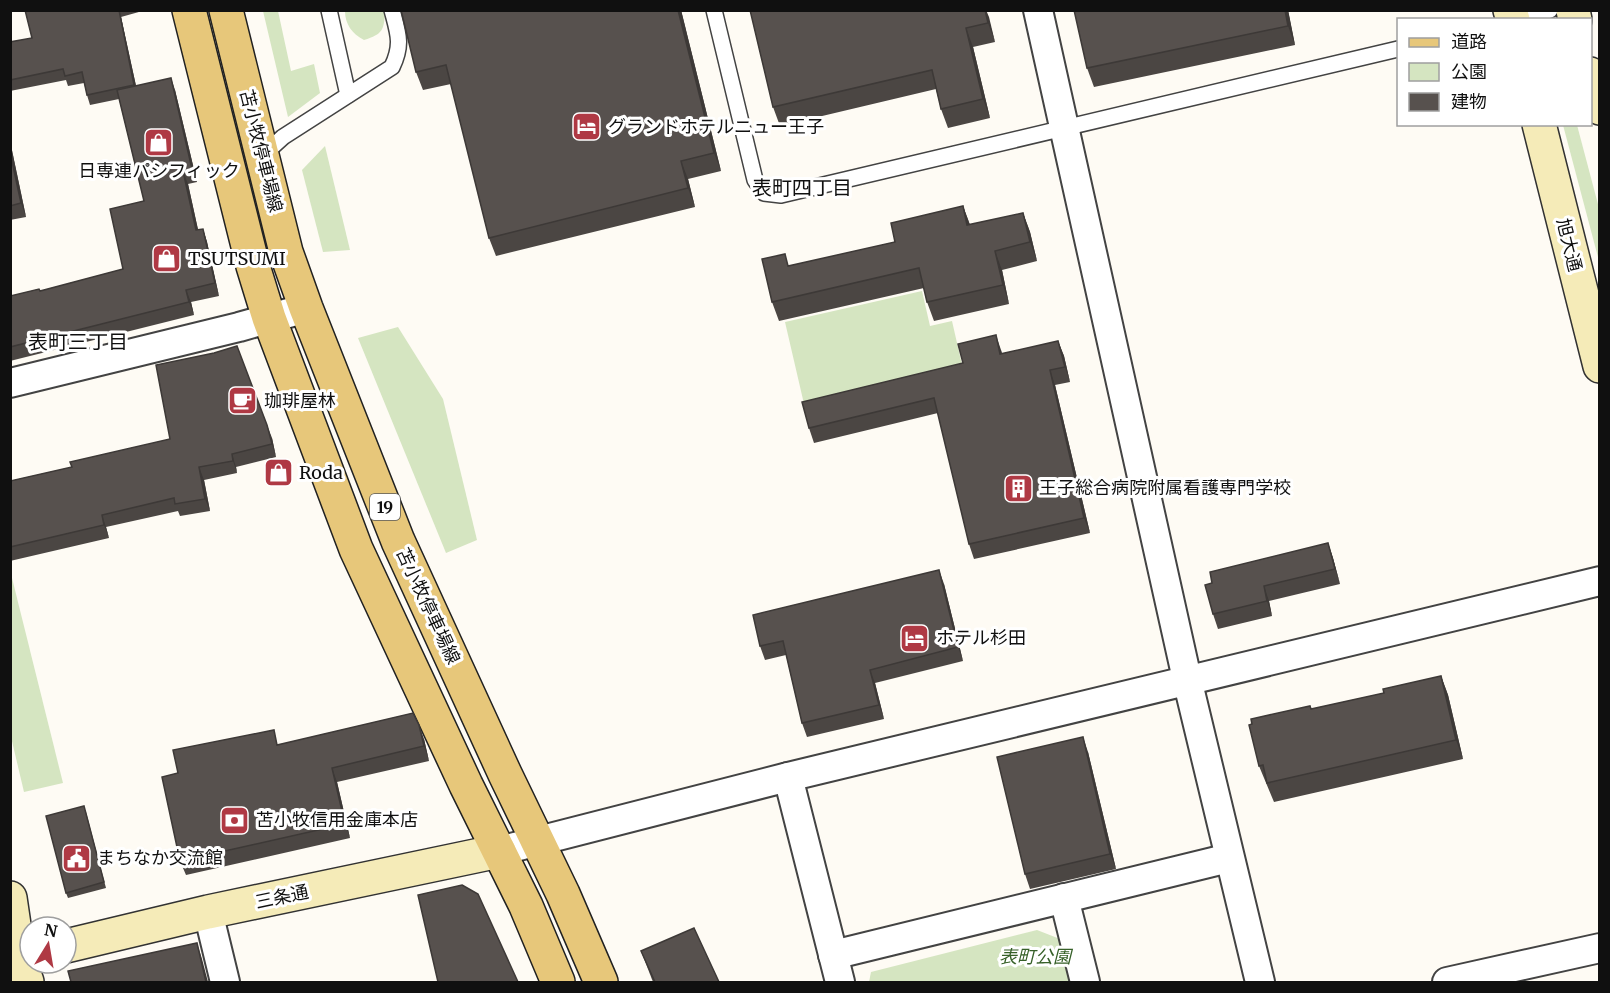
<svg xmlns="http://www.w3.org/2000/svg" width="1610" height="993" font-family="Merriweather,'Noto Sans JP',serif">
<rect width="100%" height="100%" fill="#fefbf4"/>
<g fill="#d5e5c1">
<polygon points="263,11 278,11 291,71 314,64 320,93 288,117"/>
<path d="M 345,11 L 385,11 C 384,30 383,34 364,40 C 352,34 345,24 345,11 Z"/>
<polygon points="1563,125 1577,125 1599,208 1599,261"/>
<polygon points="325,146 350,250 323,252 302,170"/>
<polygon points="922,291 930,326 952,321 965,378 804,404 785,322"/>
<polygon points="398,327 443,399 477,540 446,553 358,338"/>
<polygon points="11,574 63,783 24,792 11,737"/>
<polygon points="1037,930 1060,939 1071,982 869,982 871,972"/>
</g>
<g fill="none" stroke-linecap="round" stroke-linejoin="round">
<defs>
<g id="lane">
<polyline points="329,10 348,95"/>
<polyline points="714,10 755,180 764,193 781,195 1398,49"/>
<polyline points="1517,20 1550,10"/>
<path d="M 262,156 L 283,137 L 392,67 C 403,44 398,33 392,10"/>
</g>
<g id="street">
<polyline points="1038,10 1187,679 1260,982"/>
<polyline points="10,383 239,327 306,308"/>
<polyline points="788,777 840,982"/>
<polyline points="499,851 788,777 1600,581"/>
<polyline points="1064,898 1085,982"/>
<polyline points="208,912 225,982"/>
<polyline points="833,955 1229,858"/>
<polyline points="1447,982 1600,948"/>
</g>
<g id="secondary">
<polyline points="1510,10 1513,20"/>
<polyline points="1573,10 1575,20"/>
<polyline points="1590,74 1600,108"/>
<polyline points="1539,124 1600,366"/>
<polyline points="10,898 19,959 27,982"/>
<polyline points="66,946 208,912 499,851"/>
</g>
<g id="primary">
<polyline points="189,10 253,266 269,318 356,549 466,785 526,906 558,982"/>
<polyline points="226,10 286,252 306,308 398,541 505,774 563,894 601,982"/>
</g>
</defs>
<use href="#lane" stroke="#434343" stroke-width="18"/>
<use href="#street" stroke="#434343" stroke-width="32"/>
<use href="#secondary" stroke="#323232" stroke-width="36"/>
<use href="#primary" stroke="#212121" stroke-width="36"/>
<use href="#lane" stroke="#fff" stroke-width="15"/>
<use href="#street" stroke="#fff" stroke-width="28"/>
<use href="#secondary" stroke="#f5ebb8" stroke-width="33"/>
<use href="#primary" stroke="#e7c77a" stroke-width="33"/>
</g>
<g fill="#4b4643">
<polygon points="25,10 146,10 121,17 136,86 175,90 197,182 188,184 198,230 203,229 207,242 219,296 191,302 194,315 10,361 10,305 40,291 123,269 144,201 119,99 90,105 87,95 84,83 68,86 66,80 10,91 10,42 32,38"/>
<polygon points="681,10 721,171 688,179 695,207 496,256 489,238 451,84 423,90 416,72"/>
<polygon points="750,10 986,10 995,42 973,47 990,118 948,128 941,109 936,89 780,126 773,107"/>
<polygon points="1288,10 1295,45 1094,87 1087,68"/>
<polygon points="10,141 26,217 10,220"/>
<polygon points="963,206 970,225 1023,213 1030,232 1037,261 1002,270 1009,304 934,321 927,302 924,288 779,321 772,302 790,266 895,242"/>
<polygon points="1058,341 1064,356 1070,382 1055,385 1090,533 974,559 969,544 938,413 814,443 809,428 963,363 1001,350 1002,354"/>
<polygon points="272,438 276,457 236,467 237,473 204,480 210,511 180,516 178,511 106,527 109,538 10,561 10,481 72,467 170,439"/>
<polygon points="1328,543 1333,558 1340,584 1269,601 1272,616 1218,629 1213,614"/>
<polygon points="944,584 963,661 875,683 884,719 807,737 802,723 786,655 765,660 760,646"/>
<polygon points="1441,676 1448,695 1463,759 1274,802 1259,766 1311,709 1384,693"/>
<polygon points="424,739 429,761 337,782 350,838 186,875 180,861 178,773 279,744"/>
<polygon points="1088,752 1116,869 1030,889 1025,874"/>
<polygon points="86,812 106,888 68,898 66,893"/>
<polygon points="641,951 719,982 653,982"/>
</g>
<g fill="#3d3937">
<polygon points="119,10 121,17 138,95 134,85"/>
<polygon points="678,10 681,10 721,171 714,153"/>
<polygon points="985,10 986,10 989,17 995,42 988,23"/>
<polygon points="1285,10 1288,10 1295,45 1288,26"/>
<polygon points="966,28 973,47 990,118 983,99"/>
<polygon points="171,78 175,90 197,182 192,169"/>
<polygon points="10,141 26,217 21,203 10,152"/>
<polygon points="681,161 688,179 695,207 688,188"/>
<polygon points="183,171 188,184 201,243 196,230"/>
<polygon points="963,206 970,225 967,225"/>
<polygon points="1023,213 1030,232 1037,261 1030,242"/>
<polygon points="203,229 207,242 219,296 215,283"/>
<polygon points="995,251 1002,270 1009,304 1003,285"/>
<polygon points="186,290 191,302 194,315 189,302"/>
<polygon points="996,335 1001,350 1006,369 1000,354"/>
<polygon points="1058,341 1064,356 1070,382 1065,367"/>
<polygon points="1050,370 1055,385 1090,533 1084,518"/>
<polygon points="267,425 272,438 276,457 272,444"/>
<polygon points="232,454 236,467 237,473 233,461"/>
<polygon points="199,467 204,480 210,511 205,499"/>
<polygon points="102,515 106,527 109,538 104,525"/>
<polygon points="1328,543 1333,558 1340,584 1335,569"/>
<polygon points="939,570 944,584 963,661 958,647"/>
<polygon points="1264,586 1269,601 1272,616 1267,601"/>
<polygon points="870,670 875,683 884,719 879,705"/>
<polygon points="1441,676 1448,695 1463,759 1456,740"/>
<polygon points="419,725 424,739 429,761 424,746"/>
<polygon points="1083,737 1088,752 1116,869 1110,854"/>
<polygon points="332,768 337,782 350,838 345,824"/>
<polygon points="197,943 202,959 208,982 206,982"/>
</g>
<g fill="#57514e" stroke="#3d3937" stroke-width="1.5">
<polygon points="25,10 119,10 134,85 87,95 82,72 65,76 63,69 10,80 10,42 32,38"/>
<polygon points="401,10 678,10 714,153 681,161 688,188 489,238 446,65 416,72"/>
<polygon points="750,10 985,10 988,23 966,28 983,99 941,109 932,70 773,107"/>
<polygon points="1074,10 1285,10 1288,26 1087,68"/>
<polygon points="171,78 192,169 183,171 196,230 203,229 215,283 186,290 189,302 10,347 10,296 39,289 40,291 123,269 110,209 144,201 117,90"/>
<polygon points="10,152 21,203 10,206"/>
<polygon points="963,206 967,225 1023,213 1030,242 995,251 1003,285 927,302 919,268 772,302 762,259 785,254 788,266 895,242 891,223"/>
<polygon points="996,335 1000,354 1058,341 1065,367 1050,370 1084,518 969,544 934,398 809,428 802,402 963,363 958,344"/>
<polygon points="237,346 267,425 272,444 232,454 233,461 199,467 205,499 175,504 174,498 102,515 104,525 10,547 10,481 72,467 70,462 170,439 156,365 214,353"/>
<polygon points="1328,543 1335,569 1264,586 1267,601 1213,614 1205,585 1212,583 1210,572"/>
<polygon points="939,570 958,647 870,670 879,705 802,723 783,641 760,646 753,615"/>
<polygon points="1441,676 1456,740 1267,783 1263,765 1259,766 1249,725 1252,724 1251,719 1310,706 1311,709 1384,693 1383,689"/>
<polygon points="413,713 419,725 424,746 332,768 345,824 180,861 162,777 178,773 173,750 274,730 277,745"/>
<polygon points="1083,737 1110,854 1025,874 997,757"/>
<polygon points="84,806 104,882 66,893 46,816"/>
<polygon points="462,885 478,894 518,982 438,982 418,895"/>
<polygon points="694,928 719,982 655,982 641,951"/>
<polygon points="197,943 206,982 71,982 68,971"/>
</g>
<defs>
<symbol id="hotel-square" viewBox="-11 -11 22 22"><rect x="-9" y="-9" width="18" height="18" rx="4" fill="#af3944" stroke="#fff"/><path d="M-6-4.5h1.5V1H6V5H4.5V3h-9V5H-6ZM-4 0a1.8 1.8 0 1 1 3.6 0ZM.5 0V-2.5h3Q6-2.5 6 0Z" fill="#fff"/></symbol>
<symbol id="shop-square" viewBox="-11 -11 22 22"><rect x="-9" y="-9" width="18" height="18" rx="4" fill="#af3944" stroke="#fff"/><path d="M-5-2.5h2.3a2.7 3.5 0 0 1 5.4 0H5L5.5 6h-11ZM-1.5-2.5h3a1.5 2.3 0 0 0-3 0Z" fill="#fff"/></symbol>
<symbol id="cafe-square" viewBox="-11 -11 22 22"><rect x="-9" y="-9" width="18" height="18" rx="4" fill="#af3944" stroke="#fff"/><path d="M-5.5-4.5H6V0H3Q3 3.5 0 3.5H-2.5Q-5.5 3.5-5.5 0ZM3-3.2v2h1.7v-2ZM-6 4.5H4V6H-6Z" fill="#fff"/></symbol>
<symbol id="building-square" viewBox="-11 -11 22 22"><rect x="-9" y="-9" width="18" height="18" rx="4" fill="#af3944" stroke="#fff"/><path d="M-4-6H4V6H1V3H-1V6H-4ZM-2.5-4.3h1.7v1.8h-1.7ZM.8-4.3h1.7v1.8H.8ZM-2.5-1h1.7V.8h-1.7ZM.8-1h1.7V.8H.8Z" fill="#fff"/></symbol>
<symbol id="bank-square" viewBox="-11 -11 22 22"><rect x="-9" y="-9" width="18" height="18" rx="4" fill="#af3944" stroke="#fff"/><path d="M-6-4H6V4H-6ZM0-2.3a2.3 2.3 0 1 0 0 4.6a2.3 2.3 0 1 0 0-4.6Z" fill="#fff"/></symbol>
<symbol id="civic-square" viewBox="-11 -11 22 22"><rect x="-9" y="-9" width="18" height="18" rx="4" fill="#af3944" stroke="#fff"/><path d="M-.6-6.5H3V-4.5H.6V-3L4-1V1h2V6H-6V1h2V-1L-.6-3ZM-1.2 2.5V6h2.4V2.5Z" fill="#fff"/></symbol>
</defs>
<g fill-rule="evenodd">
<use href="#hotel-square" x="570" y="110" width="33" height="33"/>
<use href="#shop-square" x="142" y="126" width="33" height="33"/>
<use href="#shop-square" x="150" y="242" width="33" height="33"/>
<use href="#cafe-square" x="226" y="384" width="33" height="33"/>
<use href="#shop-square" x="262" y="456" width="33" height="33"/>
<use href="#building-square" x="1002" y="472" width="33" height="33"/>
<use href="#hotel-square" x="898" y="622" width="33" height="33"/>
<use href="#bank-square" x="218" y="804" width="33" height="33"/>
<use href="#civic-square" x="60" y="842" width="33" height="33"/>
</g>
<g text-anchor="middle" stroke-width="6" stroke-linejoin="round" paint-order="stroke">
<rect fill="#fff" stroke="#585858" stroke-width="1.5" x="370" y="494" width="30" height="26" rx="4.5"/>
<g font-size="16" font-weight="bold" fill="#101010">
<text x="385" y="513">19</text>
</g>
<g font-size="18" fill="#101010" stroke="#fff" text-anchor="start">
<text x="608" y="133">グランドホテルニュー王子</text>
<text x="159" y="177" text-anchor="middle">日専連パシフィック</text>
<text x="188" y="265">TSUTSUMI</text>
<text x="264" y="407">珈琲屋林</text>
<text x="299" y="479">Roda</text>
<text x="1039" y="494">王子総合病院附属看護専門学校</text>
<text x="936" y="644">ホテル杉田</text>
<text x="256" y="826">苫小牧信用金庫本店</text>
<text x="97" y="864">まちなか交流館</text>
</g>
<g font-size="18" fill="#101010" stroke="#fff">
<text transform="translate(261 151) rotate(76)" y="6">苫小牧停車場線</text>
<text transform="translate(1569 245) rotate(76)" y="6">旭大通</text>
<text transform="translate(428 606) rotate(65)" y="6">苫小牧停車場線</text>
<text transform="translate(282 897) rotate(-12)" y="6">三条通</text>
</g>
<g font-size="18" font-style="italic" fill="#366028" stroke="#fff">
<text x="1035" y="963">表町公園</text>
</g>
<g font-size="20" fill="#101010" stroke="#fff">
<text x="802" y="195">表町四丁目</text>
<text x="78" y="349">表町三丁目</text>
</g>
</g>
<rect width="1610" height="993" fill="none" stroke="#101010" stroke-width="24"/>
<rect x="1397" y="18" width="195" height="108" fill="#ffffff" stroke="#9f9f9f" stroke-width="1.5"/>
<rect x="1409" y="38" width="30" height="9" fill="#e7c77a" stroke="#9f9f9f" stroke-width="1.5"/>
<text x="1451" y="48" font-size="18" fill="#101010">道路</text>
<rect x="1409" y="63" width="30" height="18" fill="#d5e5c1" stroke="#9f9f9f" stroke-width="1.5"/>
<text x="1451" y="78" font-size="18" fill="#101010">公園</text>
<rect x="1409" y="93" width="30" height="18" fill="#57514e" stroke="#9f9f9f" stroke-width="1.5"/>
<text x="1451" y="108" font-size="18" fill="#101010">建物</text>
<g transform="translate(48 945) rotate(11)"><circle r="28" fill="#ffffff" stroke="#9f9f9f" stroke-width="1.5"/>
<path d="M0-4.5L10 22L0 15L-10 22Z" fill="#af3944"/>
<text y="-9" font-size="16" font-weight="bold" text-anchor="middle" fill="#101010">N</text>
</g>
</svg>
